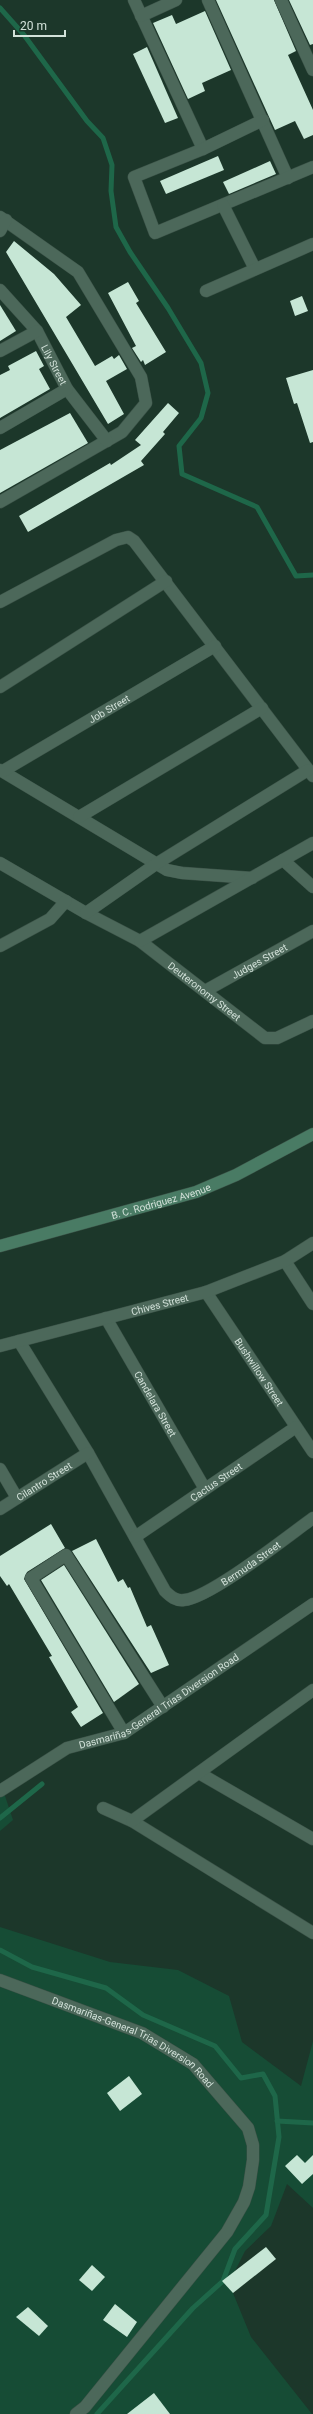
<svg xmlns="http://www.w3.org/2000/svg" width="313" height="2414" font-family="Roboto,sans-serif">
<rect width="100%" height="100%" fill="#1c372a"/>
<g fill="#164c35">
<polygon points="3,1790 13,1820 0,1831 0,1792"/>
<polygon points="0,1927 110,1962 178,1970 229,1996 242,2042 301,2086 313,2041 313,2208 287,2184 271,2226 245,2251 235,2271 233,2293 251,2337 312,2414 0,2414"/>
</g>
<g fill="none" stroke-linecap="round" stroke-linejoin="round">
<g stroke="#1e6749" stroke-width="5">
<polyline points="0,8 24,35 87,121 103,138 112,165 111,191 116,227 130,252 168,308 201,363 208,393 201,418 179,446 182,474 257,507 296,576 313,575"/>
<polyline points="0,1818 42,1784"/>
<polyline points="0,1950 32,1967 106,1988 143,2015 215,2046 241,2078 263,2074 275,2096 279,2137 266,2215 235,2249 223,2281 193,2308 97,2414"/>
<polyline points="277,2121 313,2123"/>
</g>
</g>
<g fill="#c6e6d5">
<polygon points="216,0 274,0 296,51 288,55 313,110 313,135 304,139 295,121 275,130"/>
<polygon points="289,0 313,0 313,44 310,45"/>
<polygon points="205,11 231,70 202,83 205,91 188,99 153,23 172,15 176,24"/>
<polygon points="147,47 178,118 165,123 133,54"/>
<polygon points="218,156 224,170 166,194 160,181"/>
<polygon points="270,161 276,174 229,194 223,182"/>
<polygon points="14,241 54,274 81,305 66,317 95,366 112,356 114,359 119,355 127,369 106,381 124,414 108,424 6,252"/>
<polygon points="128,282 139,301 136,303 166,352 145,365 143,360 141,362 132,348 136,346 108,293"/>
<polygon points="302,296 308,311 295,316 290,301"/>
<polygon points="0,305 16,331 0,341"/>
<polygon points="36,351 44,366 39,369 50,389 0,418 0,375 10,370 8,366"/>
<polygon points="313,370 313,442 310,443 297,403 294,404 286,378"/>
<polygon points="168,403 179,413 163,432 165,434 141,461 144,465 28,532 19,516 110,463 111,465 141,445 135,440"/>
<polygon points="70,413 88,443 0,493 0,450"/>
<polygon points="51,1524 65,1548 27,1572 24,1579 103,1713 81,1727 71,1712 78,1707 49,1657 52,1656 9,1584 7,1586 0,1576 0,1556"/>
<polygon points="96,1539 118,1582 123,1579 128,1588 130,1587 147,1627 151,1625 169,1665 151,1673 72,1551"/>
<polygon points="64,1565 139,1684 114,1702 41,1580"/>
<polygon points="129,2076 142,2094 120,2111 107,2093"/>
<polygon points="297,2155 305,2163 313,2155 313,2174 302,2184 285,2166"/>
<polygon points="266,2247 276,2259 233,2293 222,2281"/>
<polygon points="92,2265 105,2277 92,2291 79,2280"/>
<polygon points="115,2304 137,2322 127,2337 103,2320"/>
<polygon points="28,2307 48,2326 39,2336 16,2317"/>
<polygon points="154,2393 170,2414 127,2414"/>
</g>
<g fill="none" stroke-linecap="round" stroke-linejoin="round">
<defs>
<g id="street">
<polyline points="134,0 203,149"/>
<polyline points="208,0 288,178"/>
<polyline points="281,0 313,70"/>
<polyline points="141,16 176,0"/>
<polyline points="263,120 203,149 134,177 155,233 313,167"/>
<polyline points="223,205 255,269"/>
<polyline points="0,217 78,272 141,377 146,403 122,432 0,502"/>
<polyline points="0,231 6,220"/>
<path id="s1" d="M 0,290 L 37,331 L 67,389 L 107,441"/>
<polyline points="206,291 313,244"/>
<polyline points="0,351 37,331"/>
<polyline points="0,428 67,389"/>
<polyline points="0,602 116,540 128,537 134,541 313,776"/>
<polyline points="0,687 166,581"/>
<polyline points="0,770 167,870 182,873 252,878"/>
<path id="s2" d="M 3,771 L 215,646"/>
<polyline points="79,817 262,708"/>
<polyline points="283,860 313,887"/>
<path id="s3" d="M 0,863 L 86,913 L 140,941 L 265,1038 L 277,1038 L 313,1021"/>
<polyline points="86,913 156,864 308,770"/>
<polyline points="140,941 313,843"/>
<polyline points="0,946 50,919 66,901"/>
<path id="s4" d="M 205,991 L 313,931"/>
<polyline points="285,1261 313,1304"/>
<path id="s5" d="M 206,1292 L 313,1452"/>
<path id="s6" d="M 106,1318 L 205,1489"/>
<path id="s7" d="M 19,1341 L 88,1453 L 165,1591 C 171,1597 176,1601 184,1600 C 210,1598 288,1536 313,1518"/>
<path id="s8" d="M 0,1346 L 206,1292 L 285,1261 L 313,1243"/>
<polyline points="0,1469 17,1498"/>
<path id="s9" d="M 0,1509 L 88,1453"/>
<path id="s10" d="M 135,1537 L 296,1427"/>
<polyline points="124,1733 31,1578 66,1555 163,1707"/>
<polyline points="199,1773 313,1839"/>
<path id="s11" d="M 0,1791 L 67,1748 L 124,1733 L 313,1604"/>
<polyline points="103,1808 132,1821 313,1933"/>
<polyline points="132,1821 313,1690"/>
<path id="s12" d="M 0,1980 L 142,2033 L 193,2064 L 248,2128 L 253,2145 L 253,2160 L 249,2187 L 244,2202 L 227,2232 L 85,2407 L 76,2414"/>
</g>
<g id="secondary">
<path id="s13" d="M 0,1246 L 196,1192 L 236,1175 L 313,1134"/>
</g>
</defs>
<use href="#street" stroke="#3a5146" stroke-width="13"/>
<use href="#secondary" stroke="#3a5146" stroke-width="13"/>
<use href="#street" stroke="#4c685a" stroke-width="12"/>
<use href="#secondary" stroke="#497b64" stroke-width="12"/>
</g>
<g text-anchor="middle" stroke-width="4" stroke-linejoin="round" paint-order="stroke">
<g font-size="10" fill="#d2e1d9" stroke="#1c372a">
<text dy="4" stroke="none"><textPath href="#s1" startOffset="93">Lily Street</textPath></text>
<text dy="4" stroke="none"><textPath href="#s2" startOffset="123">Job Street</textPath></text>
<text dy="4" stroke="none"><textPath href="#s4" startOffset="62">Judges Street</textPath></text>
<text dy="4" stroke="none"><textPath href="#s3" startOffset="242">Deuteronomy Street</textPath></text>
<text dy="4" stroke="none"><textPath href="#s13" startOffset="167">B. C. Rodriguez Avenue</textPath></text>
<text dy="4" stroke="none"><textPath href="#s8" startOffset="165">Chives Street</textPath></text>
<text dy="4" stroke="none"><textPath href="#s5" startOffset="96">Bushwillow Street</textPath></text>
<text dy="4" stroke="none"><textPath href="#s6" startOffset="99">Candelara Street</textPath></text>
<text dy="4" stroke="none"><textPath href="#s9" startOffset="52">Cilantro Street</textPath></text>
<text dy="4" stroke="none"><textPath href="#s10" startOffset="98">Cactus Street</textPath></text>
<text dy="4" stroke="none"><textPath href="#s7" startOffset="388">Bermuda Street</textPath></text>
<text dy="4" stroke="none"><textPath href="#s11" startOffset="184">Dasmariñas-General Trias Diversion Road</textPath></text>
<text dy="4" stroke="none"><textPath href="#s12" startOffset="148">Dasmariñas-General Trias Diversion Road</textPath></text>
</g>
</g>
<path d="M14 30v6h51v-6" fill="none" stroke="#d2e1d9" stroke-width="2"/>
<text x="20" y="30" font-size="12" fill="#d2e1d9" stroke="#1c372a" stroke-width="3" paint-order="stroke">20 m</text>
</svg>
